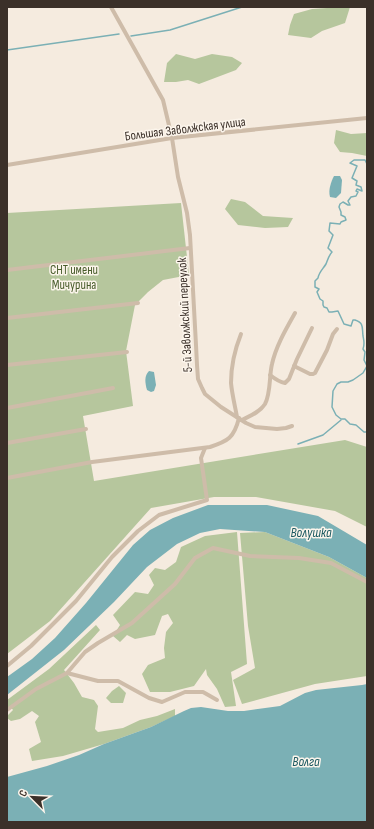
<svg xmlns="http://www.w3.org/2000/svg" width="374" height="829" font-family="'Sofia Sans Condensed',sans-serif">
<rect width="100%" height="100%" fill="#f5ebdf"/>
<g fill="#b6c69d">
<polygon points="330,7 350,7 345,23 322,31 311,38 288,35 290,25 294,14 312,9 327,8"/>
<polygon points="176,54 195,59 212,54 232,57 242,63 236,70 199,84 188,80 176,82 164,82 167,63"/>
<polygon points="336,130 351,134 367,133 367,156 352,153 340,152 334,143"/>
<polygon points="231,199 245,202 263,216 293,218 288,227 265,228 238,225 225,209"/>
<polygon points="181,203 189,275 163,280 148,292 135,305 126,351 133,406 83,416 94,481 345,440 367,447 367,527 335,511 256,497 214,497 151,508 50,621 7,654 7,213"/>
<polygon points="237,532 247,664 231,672 236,706 225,707 217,689 207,675 206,669 194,686 170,692 150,692 142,674 148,665 165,658 164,648 166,632 173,623 168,614 162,616 155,635 135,639 127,635 120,642 113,636 120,625 113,615 135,592 148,594 154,585 149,575 155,568 165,570 176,562 181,547 205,536"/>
<polygon points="265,532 329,557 367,578 367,676 315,684 242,704 233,680 255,668 248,626 240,533"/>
<polygon points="96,625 100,630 64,670 74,683 82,697 94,700 98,706 95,729 98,732 123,728 140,720 157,716 175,709 175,716 151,727 104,744 63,756 32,761 29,749 41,742 35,722 39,716 32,711 20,719 11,721 7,718 7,716 13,710 10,706 7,709 7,700 49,669"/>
<polygon points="119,686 126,693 123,703 111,703 106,698 112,691"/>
</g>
<g fill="#7bb0b5">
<path d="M 334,176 L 340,176 L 342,180 L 341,193 L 336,198 L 330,197 C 328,190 331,182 334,176 Z"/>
<path d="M 149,371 L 154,372 L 156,385 L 154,391 L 151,392 L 147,390 C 145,383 144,376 149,371 Z"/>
<polygon points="208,505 267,505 318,516 367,545 367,578 329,557 265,532 220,529 200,533 177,544 147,567 114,602 64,650 7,695 7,677 32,659 55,638 86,603 133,545 150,530 173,518"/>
<polygon points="367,684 367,822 7,822 7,777 47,766 79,755 104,744 151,727 184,711 191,708 201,707 228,711 244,711 280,706 305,693 316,690 362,685"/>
</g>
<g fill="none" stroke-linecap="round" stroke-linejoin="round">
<g stroke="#7bb0b5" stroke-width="1.5">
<polyline points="131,36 170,30 242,7"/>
<polyline points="7,50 119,34"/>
<path d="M 367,164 L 365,160 L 354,160 L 350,163 L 357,166 L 352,178 L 357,181 L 356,185 L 361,187 L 362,191 L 357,189 L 356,191 L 358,192 L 356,196 L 351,197 L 348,201 L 350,205 L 348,205 L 343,202 L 340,204 L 339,207 L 341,212 L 341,215 L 345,217 L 346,220 L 341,222 L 340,224 L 330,223 L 329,231 L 333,235 L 328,248 L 332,252 C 329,255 328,259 326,264 C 323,269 319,272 318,278 L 315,281 L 315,287 L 319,289 L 317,292 L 320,299 L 323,301 L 323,305 L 324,307 L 327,308 L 329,312 L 332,312 L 338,311 L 344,324 L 351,326 L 353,320 L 355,320 C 364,323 362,327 363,336 C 364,341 365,344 363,349 L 365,352 L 364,360 L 367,366 L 363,373 L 353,380 L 348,382 L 341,382 L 337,384 L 333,391 L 332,407 L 336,415 L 341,419 L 345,419 L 350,424 L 356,425 L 364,432 L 367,432"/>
<polyline points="298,444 323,435 341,420"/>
</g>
<polyline stroke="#1b5961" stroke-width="1" stroke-dasharray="5 4" stroke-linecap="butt" points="7,822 13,822"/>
<g stroke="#cebca9" stroke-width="4">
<polyline points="111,7 163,100 172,138 178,177 187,213 190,235 196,345 197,365 198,379 202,388 205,394 221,407 246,423 255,427 277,429 286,428 292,426"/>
<polyline points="7,165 172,138 367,118"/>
<polyline points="7,270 190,248"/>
<polyline points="7,318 138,303"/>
<polyline points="7,365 127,352"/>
<polyline points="294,366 310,374 313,374 315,373 327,350 333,334 337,329"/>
<path d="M 270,375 C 275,379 279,382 285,383 L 289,379 L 297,359 L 312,328"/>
<polyline points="7,408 113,388"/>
<path d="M 237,417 C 235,406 232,394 231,383 C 231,366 235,349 241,334"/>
<path d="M 242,420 C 250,416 260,412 265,404 C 271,393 269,376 272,364 C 276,346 286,329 295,313"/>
<polyline points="7,443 86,429"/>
<path d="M 7,478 L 92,462 L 210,447 C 228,441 234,438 239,418"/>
<polyline points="7,666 31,646 76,601 112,557 138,531 159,515 207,500 201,458 205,448"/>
<polyline points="67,673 85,652 98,643 132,623 175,584 195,558 213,548 250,556 299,558 331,563 367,582"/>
<polyline points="7,710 36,689 67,673 98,681 118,681 149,698 162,702 185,692 203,692 217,700"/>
</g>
</g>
<g text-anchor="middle" stroke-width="3" stroke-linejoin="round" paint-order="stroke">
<g font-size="13" fill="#3b3029" stroke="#fcf5ec">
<text transform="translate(185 128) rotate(-7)" y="5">Большая Заволжская улица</text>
<text transform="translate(184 315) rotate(-93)" y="5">5-й Заволжский переулок</text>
</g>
<g font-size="13" fill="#485c2b" stroke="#fcf5ec">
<text x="74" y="274">СНТ имени<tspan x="74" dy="15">Мичурина</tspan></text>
</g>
<g font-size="14" font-style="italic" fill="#1b5961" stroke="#fcf5ec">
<text x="311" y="537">Волушка</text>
<text x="306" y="766">Волга</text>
</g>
</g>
<rect width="374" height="829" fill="none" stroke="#3b3029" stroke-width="16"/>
<g transform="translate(32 797) rotate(294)" stroke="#fcf5ec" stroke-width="3" paint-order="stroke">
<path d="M0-3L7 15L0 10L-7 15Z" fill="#3b3029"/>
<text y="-6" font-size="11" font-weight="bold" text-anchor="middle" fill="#3b3029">С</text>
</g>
</svg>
